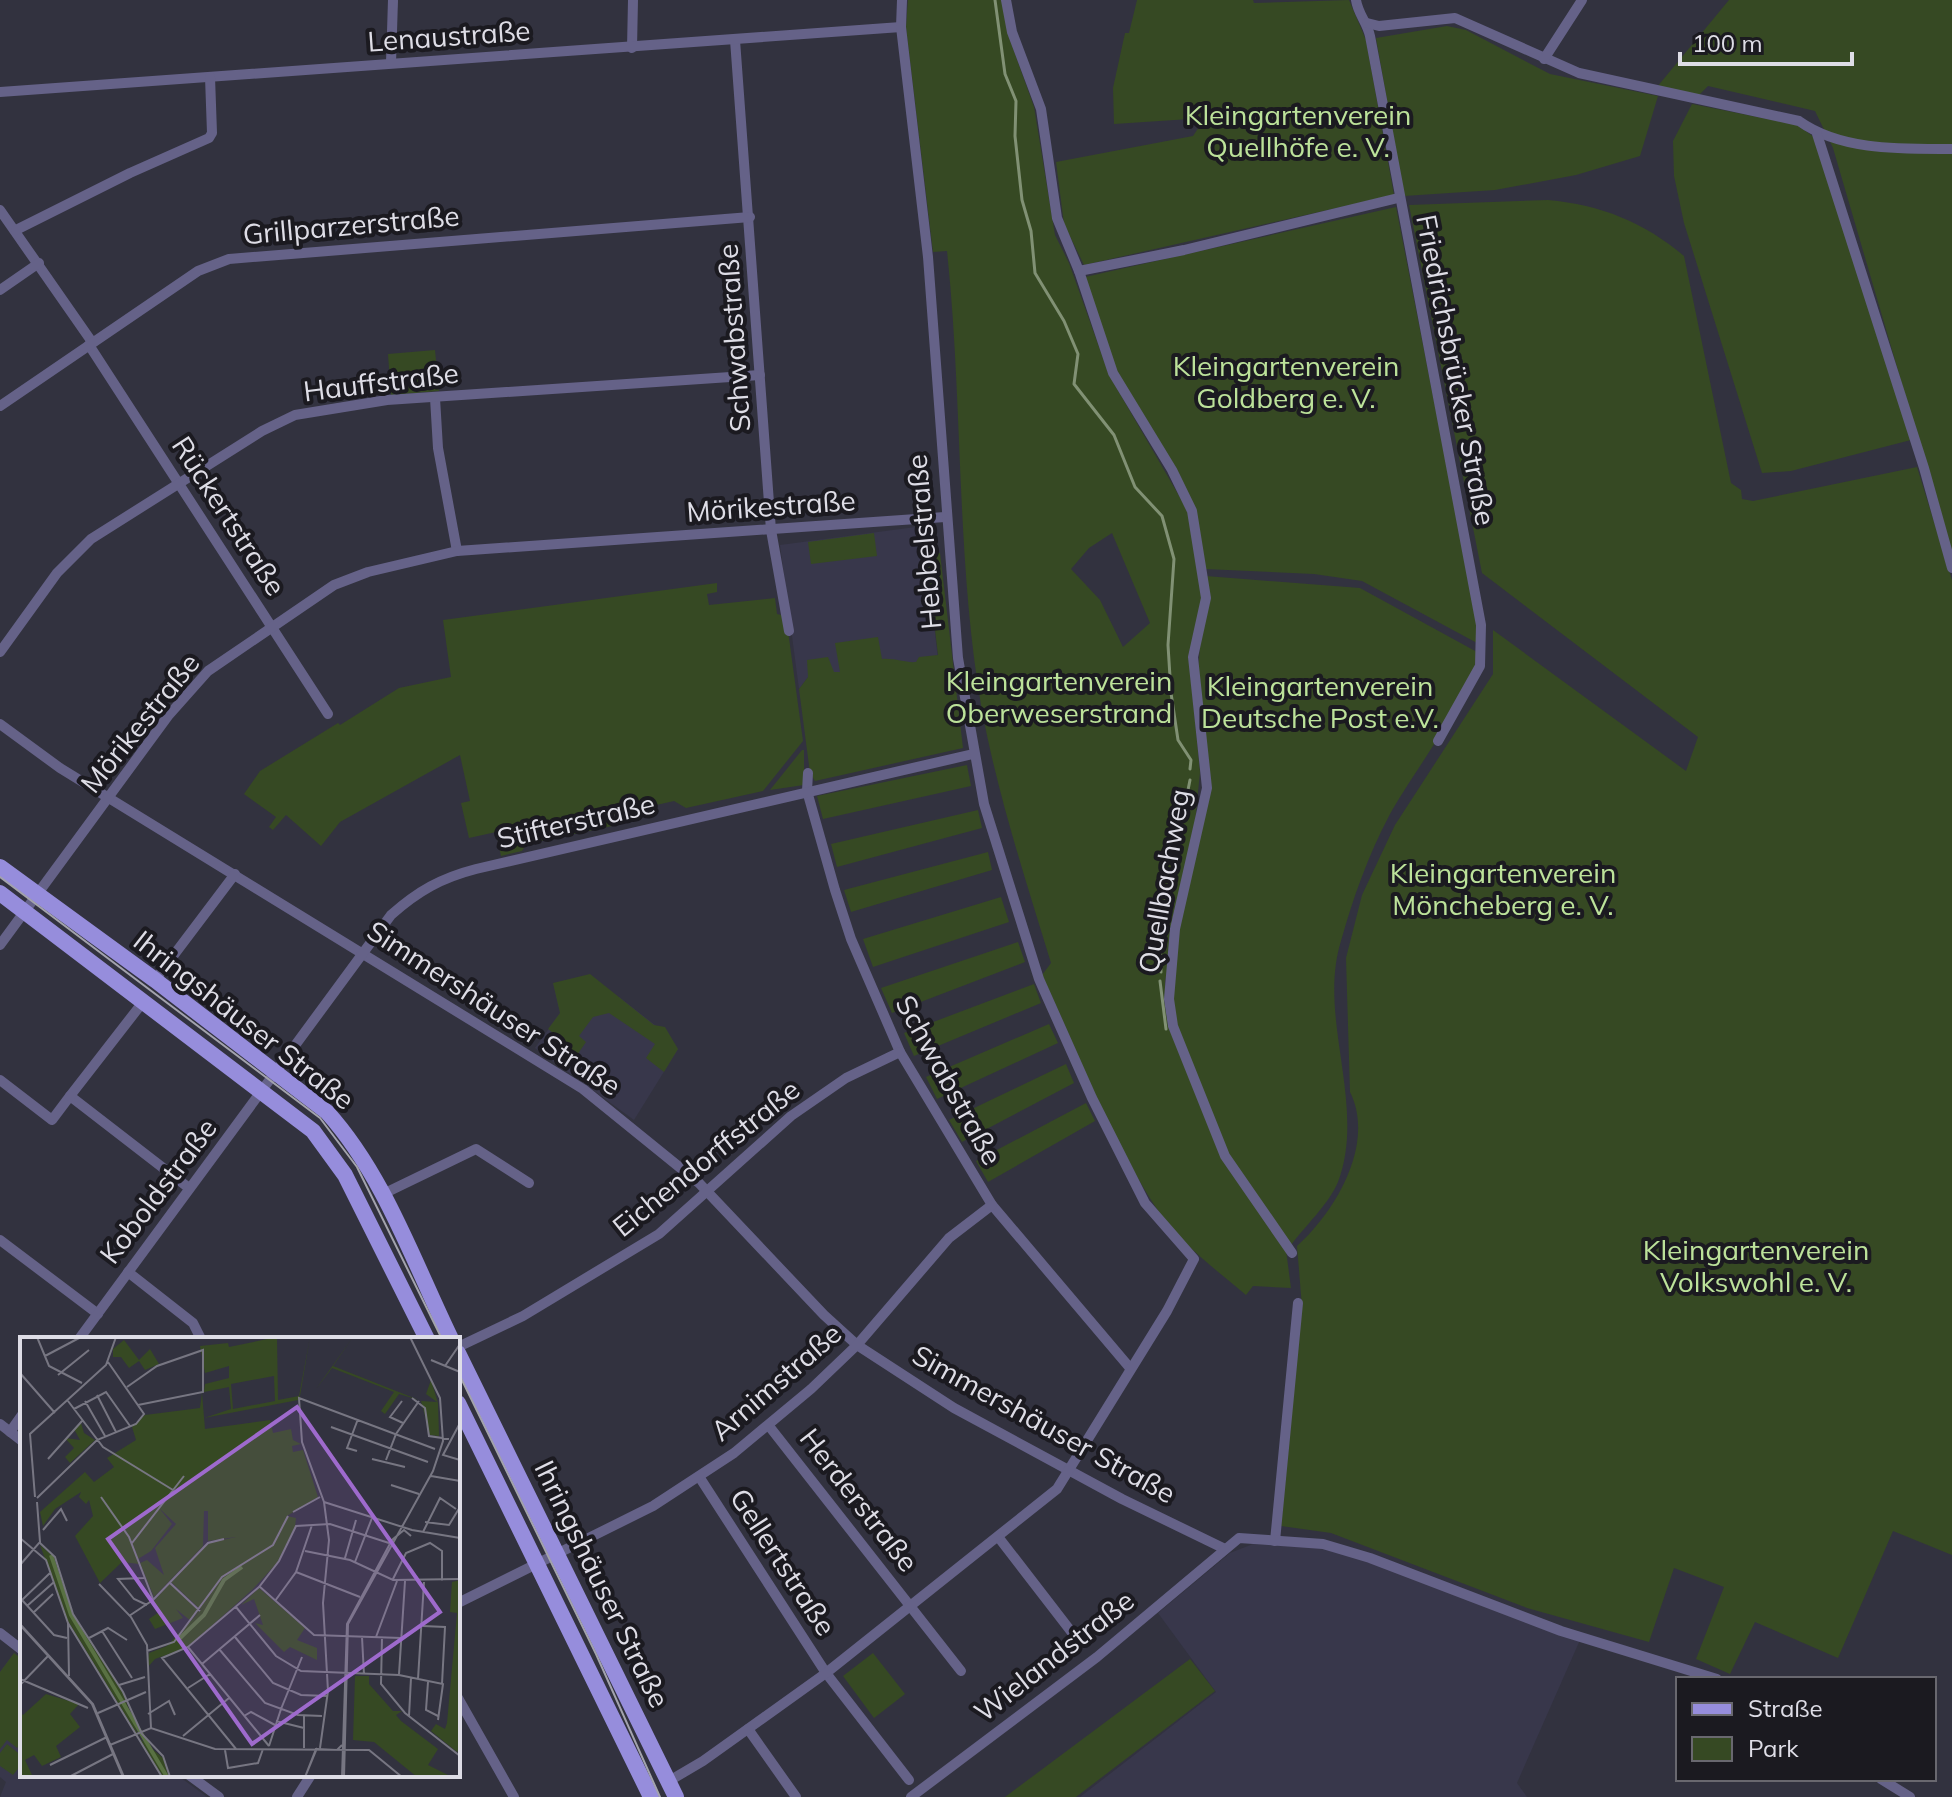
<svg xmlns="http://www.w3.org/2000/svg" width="1952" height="1797" font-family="Mulish,sans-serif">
<rect width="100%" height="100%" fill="#32323f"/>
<g fill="#38374b">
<polygon points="923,526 938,660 808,677 799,689 780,545"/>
<polygon points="553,983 619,997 665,1033 678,1049 634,1120 535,1048 560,1013"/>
<polygon points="1253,1544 1325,1548 1371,1561 1580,1640 1517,1783 1527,1797 1080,1797 1216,1692 1158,1613 1230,1553"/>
<polygon points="14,1653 22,1659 22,1775 177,1775 207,1797 0,1797 6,1782 0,1777 0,1672"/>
</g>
<g fill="#364923" fill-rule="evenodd">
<path d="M 908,0 L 1002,0 L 1010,40 L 1034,107 L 1055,235 L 1069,263 L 1109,375 L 1189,513 L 1202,600 L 1189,660 L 1200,772 L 1195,823 L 1165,982 L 1165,1003 L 1221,1157 L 1286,1250 L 1291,1288 L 1253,1286 L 1246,1295 C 1214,1268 1178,1242 1155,1206 C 1109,1135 1078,1052 1042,975 L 1051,963 C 1025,878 997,793 981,705 C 956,558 963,401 947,251 L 933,252 L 906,27 ZM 1112,533 L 1150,623 L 1123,647 L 1100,600 L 1071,569 L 1089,548 Z"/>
<polygon points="1137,0 1253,0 1254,3 1349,0 1366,40 1394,195 1084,265 1064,224 1056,162 1193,136 1205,118 1114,124 1113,88 1125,33 1129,33"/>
<polygon points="1729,0 1952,0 1952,555 1833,148 1815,111 1708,86 1698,96 1657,87"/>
<polygon points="1447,26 1466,30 1550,74 1658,96 1640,156 1576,175 1495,190 1404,196 1376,38"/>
<polygon points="1692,104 1797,125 1814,137 1911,440 1791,471 1762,473 1684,223 1674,176 1673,141"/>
<path d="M 1548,200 C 1601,205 1644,222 1684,256 L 1731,483 L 1741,490 L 1742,499 L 1753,501 L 1917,467 L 1952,580 L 1952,1555 L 1893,1531 L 1838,1658 L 1755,1622 L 1730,1674 L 1696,1659 L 1724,1587 L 1674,1568 L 1649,1642 L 1527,1608 L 1331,1533 L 1281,1526 L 1302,1307 L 1297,1246 C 1335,1212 1376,1144 1350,1092 L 1346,958 L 1362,895 L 1395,825 L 1493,674 L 1493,630 L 1686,771 L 1698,737 L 1482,573 L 1409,205 Z"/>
<polygon points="1396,207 1478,626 1477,643 1362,581 1314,574 1205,569 1194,510 1117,372 1085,277"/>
<polygon points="435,350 439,391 391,395 388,354"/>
<polygon points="874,533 877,556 811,564 808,542"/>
<path d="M 940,553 L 963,748 L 815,781 L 810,773 L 799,689 L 808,677 L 807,660 L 828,657 L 834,672 L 840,672 L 835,643 L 878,637 L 882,659 C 895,658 906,663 916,662 L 919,657 L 938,655 L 926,554 Z"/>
<path d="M 1206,576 L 1360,588 L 1477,652 C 1477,691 1410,776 1389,816 C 1368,856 1353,898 1341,941 C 1317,1018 1367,1105 1338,1182 C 1329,1204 1305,1226 1291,1245 L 1226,1151 L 1177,1032 L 1171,992 L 1175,947 L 1211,784 L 1198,671 Z"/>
<polygon points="717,583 717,592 707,594 709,605 775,598 777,614 786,616 803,741 763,791 686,808 674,801 533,833 522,851 501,856 496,832 469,838 461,803 470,801 460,755 340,822 321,846 286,815 273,830 269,827 276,817 244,794 260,771 338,723 340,725 399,688 451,677 443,620"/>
<polygon points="804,750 804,785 770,790 802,750"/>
<polygon points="967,765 971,786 823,819 817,796"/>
<polygon points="978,810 982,828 837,867 831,844"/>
<polygon points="615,820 617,825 531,843 535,839"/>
<polygon points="988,852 992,870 851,912 844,890"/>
<polygon points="1001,897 1009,922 873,967 863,939"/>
<polygon points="1018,942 1025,962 892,1013 881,988"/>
<polygon points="590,974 654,1025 665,1027 678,1049 664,1072 646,1058 655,1044 609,1013 593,1017 579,1036 586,1042 573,1061 554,1047 557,1036 548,1029 560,1013 553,983"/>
<polygon points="1034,984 1041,1003 914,1056 904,1033"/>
<polygon points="1049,1024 1058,1043 937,1099 926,1077"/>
<polygon points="1066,1064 1074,1083 962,1142 949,1120"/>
<polygon points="1086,1103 1095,1121 988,1182 976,1161"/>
<polygon points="14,1653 22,1659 22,1742 17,1748 7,1740 0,1749 0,1672"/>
<polygon points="873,1653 905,1694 874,1718 843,1676"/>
<polygon points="1190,1659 1215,1691 1076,1797 1005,1797"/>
<polygon points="7,1744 22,1756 22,1764 13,1775 0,1766 0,1753"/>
</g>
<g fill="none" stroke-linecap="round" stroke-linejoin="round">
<g stroke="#819174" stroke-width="3">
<polyline points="995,0 1005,74 1016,101 1015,136 1022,200 1031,231 1035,273 1064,321 1078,354 1074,384 1114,435 1135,487 1162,516 1174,559 1168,645 1171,693 1178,740 1191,760 1190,769"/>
<polyline points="1161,972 1159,935 1190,780"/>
<polyline points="1160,981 1166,1029"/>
</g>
<g stroke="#656288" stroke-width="10">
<polyline points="1006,0 1012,32 1041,109 1057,218 1079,271 1113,373 1172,470 1192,511 1206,598 1193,657 1207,788 1175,929 1169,999 1173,1026 1225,1156 1292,1253"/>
<path d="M 1356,0 C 1358,14 1367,22 1370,36 L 1481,625 L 1480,666 L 1438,741"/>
<path d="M 1367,23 L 1379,26 L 1455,18 L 1579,73 L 1799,121 C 1841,151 1902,149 1952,149"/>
<polyline points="735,40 771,530 789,631"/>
<polyline points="632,48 633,0"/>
<polyline points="1544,59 1582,0"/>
<polyline points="391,63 393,0"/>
<polyline points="0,92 901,27"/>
<polyline points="1817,134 1924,468 1952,568"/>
<polyline points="0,210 92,342"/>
<polyline points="16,230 130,173 209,138 212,133 210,77"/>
<polyline points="1079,271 1184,250 1398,198"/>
<polyline points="0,290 39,263"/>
<polyline points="89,345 328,714"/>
<polyline points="435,398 438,448 457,551"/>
<polyline points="0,406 198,271 229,259 750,217"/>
<polyline points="0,652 57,573 91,539 262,431 295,415 387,400 760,375"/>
<polyline points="0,724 60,768 583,1089 699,1183 824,1315 857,1345 954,1408 1122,1499 1223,1548"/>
<polyline points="808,773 807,791 835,890 851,939 900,1052 992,1205 1130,1368"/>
<polyline points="0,945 168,716 208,671 334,585 368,572 457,551 945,517"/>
<polyline points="155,980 235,874"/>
<polyline points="0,1080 52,1120 70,1096 189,1188"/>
<polyline points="70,1096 143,1002"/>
<polyline points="381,1195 476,1149 529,1183"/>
<polyline points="0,1240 98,1314"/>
<polyline points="128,1272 193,1323 201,1339"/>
<path d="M 79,1339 L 391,915 C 418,891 441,878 476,869 L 973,754"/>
<polyline points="458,1347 523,1316 659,1234 791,1116 846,1078 900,1052"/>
<polyline points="0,1424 22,1441"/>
<polyline points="769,1426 961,1671"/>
<polyline points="10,1432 22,1415"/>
<polyline points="700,1478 826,1673 909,1780"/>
<polyline points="999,1538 1080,1643"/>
<polyline points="1275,1541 1298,1303"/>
<polyline points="458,1603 653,1506 734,1453 811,1389 857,1345 949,1238 992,1205"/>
<polyline points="0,1633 22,1650"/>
<polyline points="458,1698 514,1797"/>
<polyline points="748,1729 796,1797"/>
<polyline points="189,1775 219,1797"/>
<polyline points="1881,1779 1910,1797"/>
<polyline points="669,1781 703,1761 826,1673 1057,1489 1167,1311 1194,1259 1145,1203 1092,1098 1039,979 984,804 958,658 928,257 901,27 902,0"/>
<polyline points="297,1797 311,1775"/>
<polyline points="911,1797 1097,1657 1239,1538 1323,1544 1370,1558 1561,1631 1717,1679"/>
</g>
<g stroke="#968ddc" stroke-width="16">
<path d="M 0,867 L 155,980 L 327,1112 C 384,1175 414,1263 451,1339"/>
<polyline points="0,893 313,1131 345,1175 427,1339"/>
<polyline points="458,1353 676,1797"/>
<polyline points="458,1403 651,1797"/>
</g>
<g stroke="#a3a3ad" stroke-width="2">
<polyline points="0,877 320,1118 357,1167 442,1339"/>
<polyline points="458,1372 596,1654 660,1797"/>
</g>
</g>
<g text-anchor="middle" stroke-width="8" stroke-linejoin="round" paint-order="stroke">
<g font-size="28" fill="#dedde6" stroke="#1b1a20">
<text transform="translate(449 36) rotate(-4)" y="10">Lenaustraße</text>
<text transform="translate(351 225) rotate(-5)" y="10">Grillparzerstraße</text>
<text transform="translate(734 338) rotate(-94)" y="10">Schwabstraße</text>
<text transform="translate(1456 370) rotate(79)" y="10">Friedrichsbrücker Straße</text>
<text transform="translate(381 382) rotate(-7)" y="10">Hauffstraße</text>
<text transform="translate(771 506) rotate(-4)" y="10">Mörikestraße</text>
<text transform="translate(229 516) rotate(57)" y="10">Rückertstraße</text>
<text transform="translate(924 542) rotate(-95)" y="10">Hebbelstraße</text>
<text transform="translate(140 723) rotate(-51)" y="10">Mörikestraße</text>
<text transform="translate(576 821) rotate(-13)" y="10">Stifterstraße</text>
<text transform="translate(1164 881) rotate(-80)" y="10">Quellbachweg</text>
<text transform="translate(494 1008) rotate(33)" y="10">Simmershäuser Straße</text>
<text transform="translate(244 1020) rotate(38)" y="10">Ihringshäuser Straße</text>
<text transform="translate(949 1080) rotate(61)" y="10">Schwabstraße</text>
<text transform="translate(706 1158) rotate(-39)" y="10">Eichendorffstraße</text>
<text transform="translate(158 1191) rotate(-53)" y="10">Koboldstraße</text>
<text transform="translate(776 1382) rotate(-41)" y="10">Arnimstraße</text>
<text transform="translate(1044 1424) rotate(29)" y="10">Simmershäuser Straße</text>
<text transform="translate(859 1500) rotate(52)" y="10">Herderstraße</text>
<text transform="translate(783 1562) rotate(57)" y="10">Gellertstraße</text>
<text transform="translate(602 1584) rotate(64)" y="10">Ihringshäuser Straße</text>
<text transform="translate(1054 1656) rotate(-38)" y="10">Wielandstraße</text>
</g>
<g font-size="28" fill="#bce29a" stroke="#1b1a20">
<text x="1298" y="125">Kleingartenverein<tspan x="1298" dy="32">Quellhöfe e. V.</tspan></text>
<text x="1286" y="376">Kleingartenverein<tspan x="1286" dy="32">Goldberg e. V.</tspan></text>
<text x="1059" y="691">Kleingartenverein<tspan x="1059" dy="32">Oberweserstrand</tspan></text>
<text x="1320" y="696">Kleingartenverein<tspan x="1320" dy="32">Deutsche Post e.V.</tspan></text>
<text x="1503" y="883">Kleingartenverein<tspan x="1503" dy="32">Möncheberg e. V.</tspan></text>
<text x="1756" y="1260">Kleingartenverein<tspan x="1756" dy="32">Volkswohl e. V.</tspan></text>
</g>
</g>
<g transform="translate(20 1337)">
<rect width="440" height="440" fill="#32323f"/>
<path d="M 257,0 L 258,63 L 279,59 L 290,0 L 280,59 L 278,63 L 184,81 L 211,72 L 209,50 L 184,55 L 185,47 L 209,41 L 209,29 L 185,36 L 180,9 L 208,6 L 209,10 ZM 254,39 L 255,64 L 213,72 L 211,47 ZM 333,0 L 313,29 L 399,63 L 379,57 L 365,77 L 361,74 L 374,55 L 312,31 L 296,52 ZM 104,3 L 119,23 L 130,12 L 139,27 L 125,33 L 119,24 L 109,31 L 101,20 L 93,20 L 93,12 ZM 411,43 L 418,66 L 419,99 L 410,98 L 401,64 L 417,65 L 406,57 ZM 182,56 L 185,92 L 250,83 L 253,96 L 271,92 L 273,103 L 281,107 L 272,109 L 273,115 L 283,113 L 298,160 L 267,179 L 276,181 L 275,191 L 257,226 L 233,252 L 168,310 L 135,322 L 127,331 L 129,316 L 147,309 L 187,266 L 181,273 L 151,245 L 189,206 L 216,200 L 188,204 L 188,174 L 184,174 L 183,209 L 134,260 L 120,226 L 127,223 L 144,238 L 135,211 L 156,187 L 139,171 L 152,187 L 131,214 L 118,222 L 112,204 L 119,227 L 102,225 L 80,246 L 55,199 L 73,179 L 69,163 L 66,167 L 59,160 L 61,155 L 35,172 L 23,189 L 20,175 L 65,135 L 74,145 L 94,130 L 87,121 L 116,103 L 112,90 L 125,78 L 180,71 ZM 61,86 L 64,96 L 75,103 L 50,126 L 45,120 L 54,111 L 45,101 L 60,103 L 54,92 ZM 20,208 L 34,220 L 52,275 L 103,356 L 119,401 L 143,421 L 149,440 L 143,440 L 48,284 ZM 440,243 L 440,412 L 437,415 L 411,394 L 416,387 L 425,392 L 427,386 L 437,276 L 430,275 L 432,245 ZM 150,246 L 180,274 L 171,284 L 156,272 L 163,281 L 135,292 L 129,282 L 139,275 L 132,266 ZM 239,251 L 285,291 L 277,303 L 297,311 L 297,323 L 270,310 L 264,315 L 235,286 L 243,288 L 234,262 L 221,268 ZM 335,339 L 349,339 L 349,347 L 373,374 L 382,374 L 376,378 L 381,384 L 418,412 L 408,428 L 432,440 L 397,440 L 354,405 L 333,403 ZM 26,357 L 59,367 L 50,377 L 60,390 L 36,409 L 41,420 L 22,429 L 14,418 L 5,423 L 13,440 L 0,440 L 0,375 L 3,378 Z" fill="#364923" fill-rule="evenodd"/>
<path fill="none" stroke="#597143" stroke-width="4" d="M 31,218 L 51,278 L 147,440M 157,304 L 184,278 L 204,243 L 222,230"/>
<path fill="none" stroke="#777682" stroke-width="2" d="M 17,0 L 29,29 L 62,46M 25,19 L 61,0M 411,23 L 440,35M 425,29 L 440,7M 0,36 L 35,76M 38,38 L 69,13M 107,50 L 137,29 L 183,13 L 183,55 L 118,68M 77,58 L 96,95M 392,61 L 405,71 L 409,99 L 429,102M 48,64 L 83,110 L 153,153M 65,64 L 85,99M 382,64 L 370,80 L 383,86M 54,72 L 86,55 L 110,89M 440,86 L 423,118 L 440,123M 311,90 L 408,125M 337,114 L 327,111 L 338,82M 28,122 L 62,84M 352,122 L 385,130M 366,123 L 376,97 L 399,64M 411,139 L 440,144M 371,148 L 399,157M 15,160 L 10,97 L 86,28 L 96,0M 81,160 L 109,200 L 133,262M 17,161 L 77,103 L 116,87 L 124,77 L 88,25M 304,165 L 392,193 L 440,201M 273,175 L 300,160M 405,185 L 429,188 L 440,170M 23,193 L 41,172 L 47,184M 403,195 L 420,161 L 436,172M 0,201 L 26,223 L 48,286 L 142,440M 20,206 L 35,220 L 53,277 L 103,355 L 122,397 L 143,419 L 150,440M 112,206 L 164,139M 285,214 L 330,223 L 373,243 L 440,242M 325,221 L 336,183M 335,225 L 352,181M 0,228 L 20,205 L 17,165M 31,235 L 2,263 L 34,298 L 47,301M 276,235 L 340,260M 124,241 L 98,242 L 114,262 L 127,268M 373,242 L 386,216 L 410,206 L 422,214 L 422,244M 150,246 L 180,274M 79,247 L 111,280 L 127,308 L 131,391M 239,249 L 294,298 L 381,301M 255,264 L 276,235 L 292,188M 7,269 L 34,245M 216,270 L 256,319 L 281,334 L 379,338 L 423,347 L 418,383M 13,276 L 33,257M 109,279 L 133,263 L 188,206 L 204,202M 48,286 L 49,339M 0,287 L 73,367 L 104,440M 0,288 L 72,367 L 103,440M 403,289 L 425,290 L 422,347M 82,294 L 112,341M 215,300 L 253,346 L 281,358 L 307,359M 342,300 L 344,338M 356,300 L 377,244M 362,300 L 361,347 L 385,376 L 440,419M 69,301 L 88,291 L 107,303M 168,310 L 249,409M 199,312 L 245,366 L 278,378 L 302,379M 127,314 L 154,305 L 202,240 L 253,208 L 268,179M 182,327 L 240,278M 379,337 L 385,244M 0,342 L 68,371M 398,342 L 404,245M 408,345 L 406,373 L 418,379M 0,348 L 29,318M 99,348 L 125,340M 168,351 L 190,337M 261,372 L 282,320M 78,376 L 126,355M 128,377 L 149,364 L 155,378M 284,378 L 284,411M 224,379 L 231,375 L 255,388M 389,379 L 391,341M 256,384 L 284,391M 163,399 L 209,361M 90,408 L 131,391 L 195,412 L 349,413 L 382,440M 249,409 L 261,372M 300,411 L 308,354 L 303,266 L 309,203 L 304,165 L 282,105 L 279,61 L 415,112M 216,412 L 142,321 L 168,310 L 239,250 L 259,224 L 276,189 L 310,187 L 369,206M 205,413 L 208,431 L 238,426 L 243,412M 30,428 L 87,400M 49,440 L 93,417M 285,440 L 297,411M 285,440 L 296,412 L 317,413 L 322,408M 322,440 L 327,287 L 372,203 L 384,193 L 391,199M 324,440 L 328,287 L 413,134 L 423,104 L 420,61 L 390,0"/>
<path fill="#9e6acd" fill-opacity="0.15" stroke="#9e6acd" stroke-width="4" d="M 277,70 L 420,275 L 232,407 L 88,202 Z"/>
<rect width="440" height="440" fill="none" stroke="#dedde6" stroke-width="4"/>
</g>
<rect x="1676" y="1677" width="260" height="104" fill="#1b1a20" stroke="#69686f" stroke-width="2"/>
<rect x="1692" y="1703" width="40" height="12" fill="#968ddc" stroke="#69686f" stroke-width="2"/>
<text x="1748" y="1717" font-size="24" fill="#dedde6">Straße</text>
<rect x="1692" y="1737" width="40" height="24" fill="#364923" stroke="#69686f" stroke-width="2"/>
<text x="1748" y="1757" font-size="24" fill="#dedde6">Park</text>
<path d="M1680 52v12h172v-12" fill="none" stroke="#dedde6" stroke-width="4"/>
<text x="1692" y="52" font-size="24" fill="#dedde6" stroke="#1b1a20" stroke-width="6" paint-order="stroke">100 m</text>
</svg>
